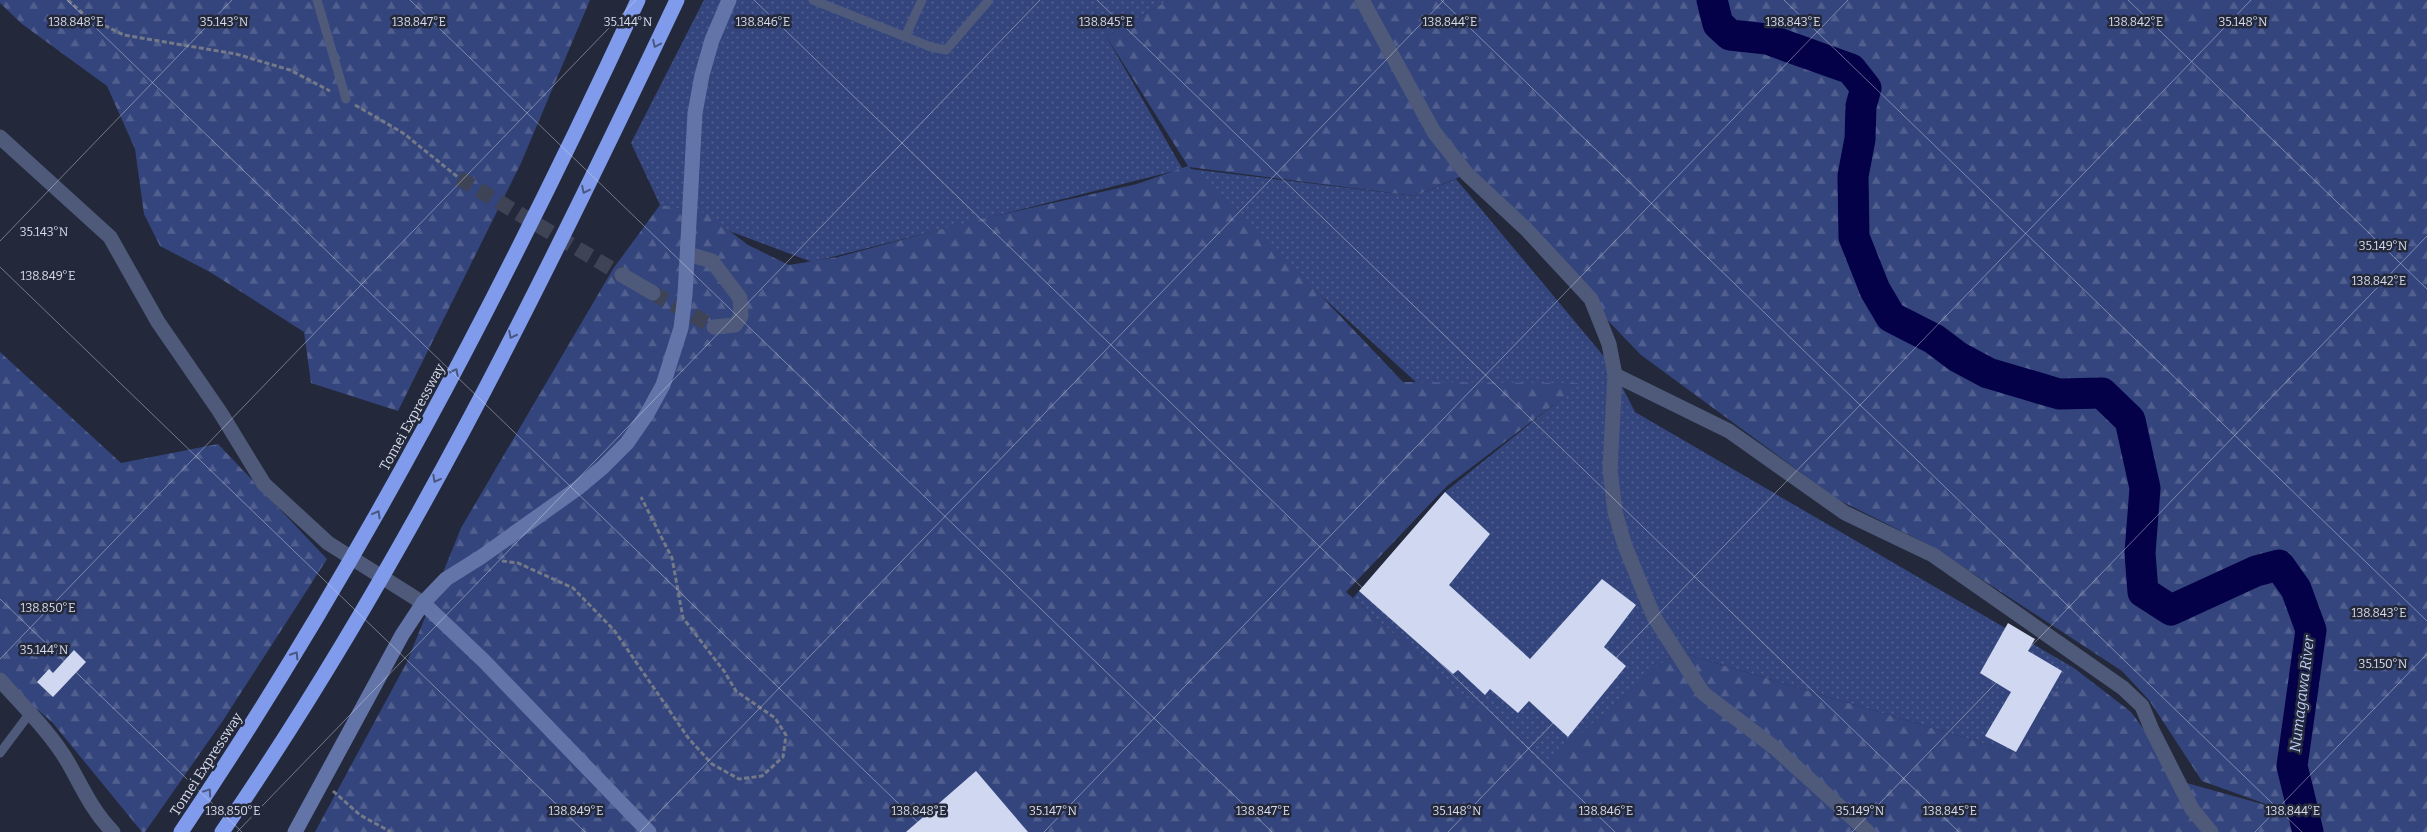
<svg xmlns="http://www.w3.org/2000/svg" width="2427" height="832" font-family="Bitter,serif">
<defs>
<pattern id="green-dots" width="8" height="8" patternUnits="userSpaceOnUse" patternTransform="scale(1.25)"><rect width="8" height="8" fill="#34457d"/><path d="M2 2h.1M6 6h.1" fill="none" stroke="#515f8f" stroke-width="1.8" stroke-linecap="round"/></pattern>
<pattern id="forest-firs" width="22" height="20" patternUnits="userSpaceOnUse" patternTransform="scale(1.25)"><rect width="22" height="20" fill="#34457d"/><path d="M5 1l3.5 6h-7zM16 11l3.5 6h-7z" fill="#515f8f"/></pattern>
</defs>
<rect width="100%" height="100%" fill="#23293b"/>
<polygon fill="url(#green-dots)" points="704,0 1169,0 1106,36 1182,168 1415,196 1456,179 1611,365 1635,412 2074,668 2009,751 1676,651 1544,766 1353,598 1445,492 1572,390 1417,383 1182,169 812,262 660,205 631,143"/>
<g fill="url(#forest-firs)" fill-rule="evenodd">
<polygon points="0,0 590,0 521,163 398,411 311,383 304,332 210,272 160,246 144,214 135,149 107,86 22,24 0,3"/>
<path d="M 1169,0 L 2427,0 L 2427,832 L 315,832 L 407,662 L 461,528 L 613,269 L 660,205 L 706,213 L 748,245 L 789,265 L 838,257 L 972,221 L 1137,184 L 1188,166 L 1106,36 ZM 1189,167 L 1415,196 L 1467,174 L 1641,355 L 1837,499 L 1931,546 L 2122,671 L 2149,700 L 2202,781 L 2280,809 L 2183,782 L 2131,712 L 2074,668 L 2009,751 L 1676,651 L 1544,765 L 1346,592 L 1447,486 L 1582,383 L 1403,382 L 1268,240 Z"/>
<polygon points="0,352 121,463 218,444 327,559 224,719 145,832 142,832 52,722 0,678"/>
</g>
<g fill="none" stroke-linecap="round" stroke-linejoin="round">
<polyline stroke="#050148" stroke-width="31" points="1712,0 1718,24 1730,35 1767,39 1851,69 1866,88 1861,106 1860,139 1853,176 1854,237 1875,290 1891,317 1934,339 1958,357 1988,373 2059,394 2102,393 2130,420 2145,488 2140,553 2143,592 2171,610 2256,571 2279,565 2296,589 2311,630 2292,766 2308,832"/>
</g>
<g fill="#cfd8f0">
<polygon points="1445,492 1490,534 1449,585 1530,659 1602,579 1636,605 1604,647 1626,666 1568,737 1529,701 1518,713 1490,689 1485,695 1458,670 1453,674 1359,591"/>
<polygon points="2008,623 2035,639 2028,651 2062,671 2016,752 1985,736 2011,692 1980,673"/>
<polygon points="74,650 86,662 53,697 37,682 49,669 53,673"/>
<polygon points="976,771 1028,832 906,832"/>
</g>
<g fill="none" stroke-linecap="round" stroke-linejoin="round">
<g stroke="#3e4455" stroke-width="15" stroke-dasharray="15 8" stroke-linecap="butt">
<polyline points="459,178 622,275"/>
<polyline points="653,293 714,327"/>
</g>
<g stroke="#747988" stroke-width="3" stroke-dasharray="5 2.5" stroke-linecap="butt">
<polyline points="68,0 87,17 124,35 236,54 290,70 330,91"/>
<polyline points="355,105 403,133 459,178"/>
<polyline points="502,561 518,563 573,588 614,630 689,739 712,764 739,779 762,776 783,757 786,735 775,718 736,691 724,671 683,618 672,558 641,497"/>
<polyline points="333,791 360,815 391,832"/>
</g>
<g stroke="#4f5a7b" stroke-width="9">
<polyline points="317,0 346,99"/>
<polyline points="813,0 931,47 946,50 989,0"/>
<polyline points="905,37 922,0"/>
<polyline points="0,753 30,713"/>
</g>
<g stroke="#4f5a7b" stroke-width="15">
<polyline points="1362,0 1434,132 1467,174 1526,229 1591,299 1609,344 1615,375 1610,469 1615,512 1625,546 1654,617 1703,693 1775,748 1868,832"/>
<polyline points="0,137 110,237 158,322 220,412 264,484 328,543 423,603"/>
<polyline points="688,254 712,261 740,298 741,316 735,325 714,327"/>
<polyline points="622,275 653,293"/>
<polyline points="1615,375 1729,431 1845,513 1933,555 2123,688 2142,706 2152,730 2192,809 2211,832"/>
<path d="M 0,680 C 24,707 51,733 69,764 C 83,789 93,812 113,832"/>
</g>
<g stroke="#6375a8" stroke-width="15">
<polyline points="423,603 484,661 649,832"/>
<polyline points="295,832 402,635 423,603 446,579 481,557 578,488 603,467 627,443 647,414 663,385 681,328 685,295 695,113 702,75 712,40 729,0"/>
</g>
<g stroke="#809beb" stroke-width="15">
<path d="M 181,832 C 358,569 505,287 638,0"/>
<path d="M 222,832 C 401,572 542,285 677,0"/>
</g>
</g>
<defs><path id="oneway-chevron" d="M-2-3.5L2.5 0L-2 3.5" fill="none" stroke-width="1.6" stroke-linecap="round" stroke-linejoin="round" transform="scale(1.25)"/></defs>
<g stroke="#485781">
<use href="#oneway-chevron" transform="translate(656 44) rotate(115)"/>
<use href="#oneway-chevron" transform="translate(585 190) rotate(116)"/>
<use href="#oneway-chevron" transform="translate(512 335) rotate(117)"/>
<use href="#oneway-chevron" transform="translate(455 372) rotate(-63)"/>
<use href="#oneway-chevron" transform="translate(436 479) rotate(119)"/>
<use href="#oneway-chevron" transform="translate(377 514) rotate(-61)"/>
<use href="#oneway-chevron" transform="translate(295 655) rotate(-58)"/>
<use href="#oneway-chevron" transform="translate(208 792) rotate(-56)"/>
</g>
<path fill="none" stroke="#d9dde9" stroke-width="1" stroke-opacity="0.45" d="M 67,0 L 928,832M 410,0 L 1272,832M 754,0 L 1615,832M 1097,0 L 1959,832M 1441,0 L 2302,832M 1784,0 L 2427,621M 2128,0 L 2427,289M 0,241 L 232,0M 0,267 L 585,832M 0,599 L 242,832M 0,659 L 636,0M 237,832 L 1040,0M 640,832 L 1444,0M 1044,832 L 1848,0M 1448,832 L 2251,0M 1852,832 L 2427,236M 2255,832 L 2427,654"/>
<g text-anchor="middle" stroke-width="5" stroke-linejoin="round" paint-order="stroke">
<g font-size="14" fill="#d9dde9" stroke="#23293b">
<text transform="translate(412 417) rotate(-61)" y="5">Tomei Expressway</text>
<text transform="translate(206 764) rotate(-57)" y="5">Tomei Expressway</text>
</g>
<g font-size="15" font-style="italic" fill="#bdccf6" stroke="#23293b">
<text transform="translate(2302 694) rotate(-83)" y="5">Numagawa River</text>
</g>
</g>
<g font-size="12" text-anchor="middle" fill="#d9dde9" stroke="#23293b" stroke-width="5" stroke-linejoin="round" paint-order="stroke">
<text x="76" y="26">138.848°E</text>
<text x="419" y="26">138.847°E</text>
<text x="763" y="26">138.846°E</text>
<text x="1106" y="26">138.845°E</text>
<text x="1450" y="26">138.844°E</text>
<text x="1793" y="26">138.843°E</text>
<text x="2136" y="26">138.842°E</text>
<text x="224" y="26">35.143°N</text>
<text x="628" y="26">35.144°N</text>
<text x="2243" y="26">35.148°N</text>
<text x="44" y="236">35.143°N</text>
<text x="2383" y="250">35.149°N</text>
<text x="48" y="280">138.849°E</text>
<text x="2379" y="285">138.842°E</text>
<text x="48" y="612">138.850°E</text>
<text x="2379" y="617">138.843°E</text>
<text x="44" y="654">35.144°N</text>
<text x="2383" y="668">35.150°N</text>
<text x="1053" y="815">35.147°N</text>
<text x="1457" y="815">35.148°N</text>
<text x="1860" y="815">35.149°N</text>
<text x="233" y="815">138.850°E</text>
<text x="576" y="815">138.849°E</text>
<text x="919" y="815">138.848°E</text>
<text x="1263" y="815">138.847°E</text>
<text x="1606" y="815">138.846°E</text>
<text x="1950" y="815">138.845°E</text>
<text x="2293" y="815">138.844°E</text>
</g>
</svg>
